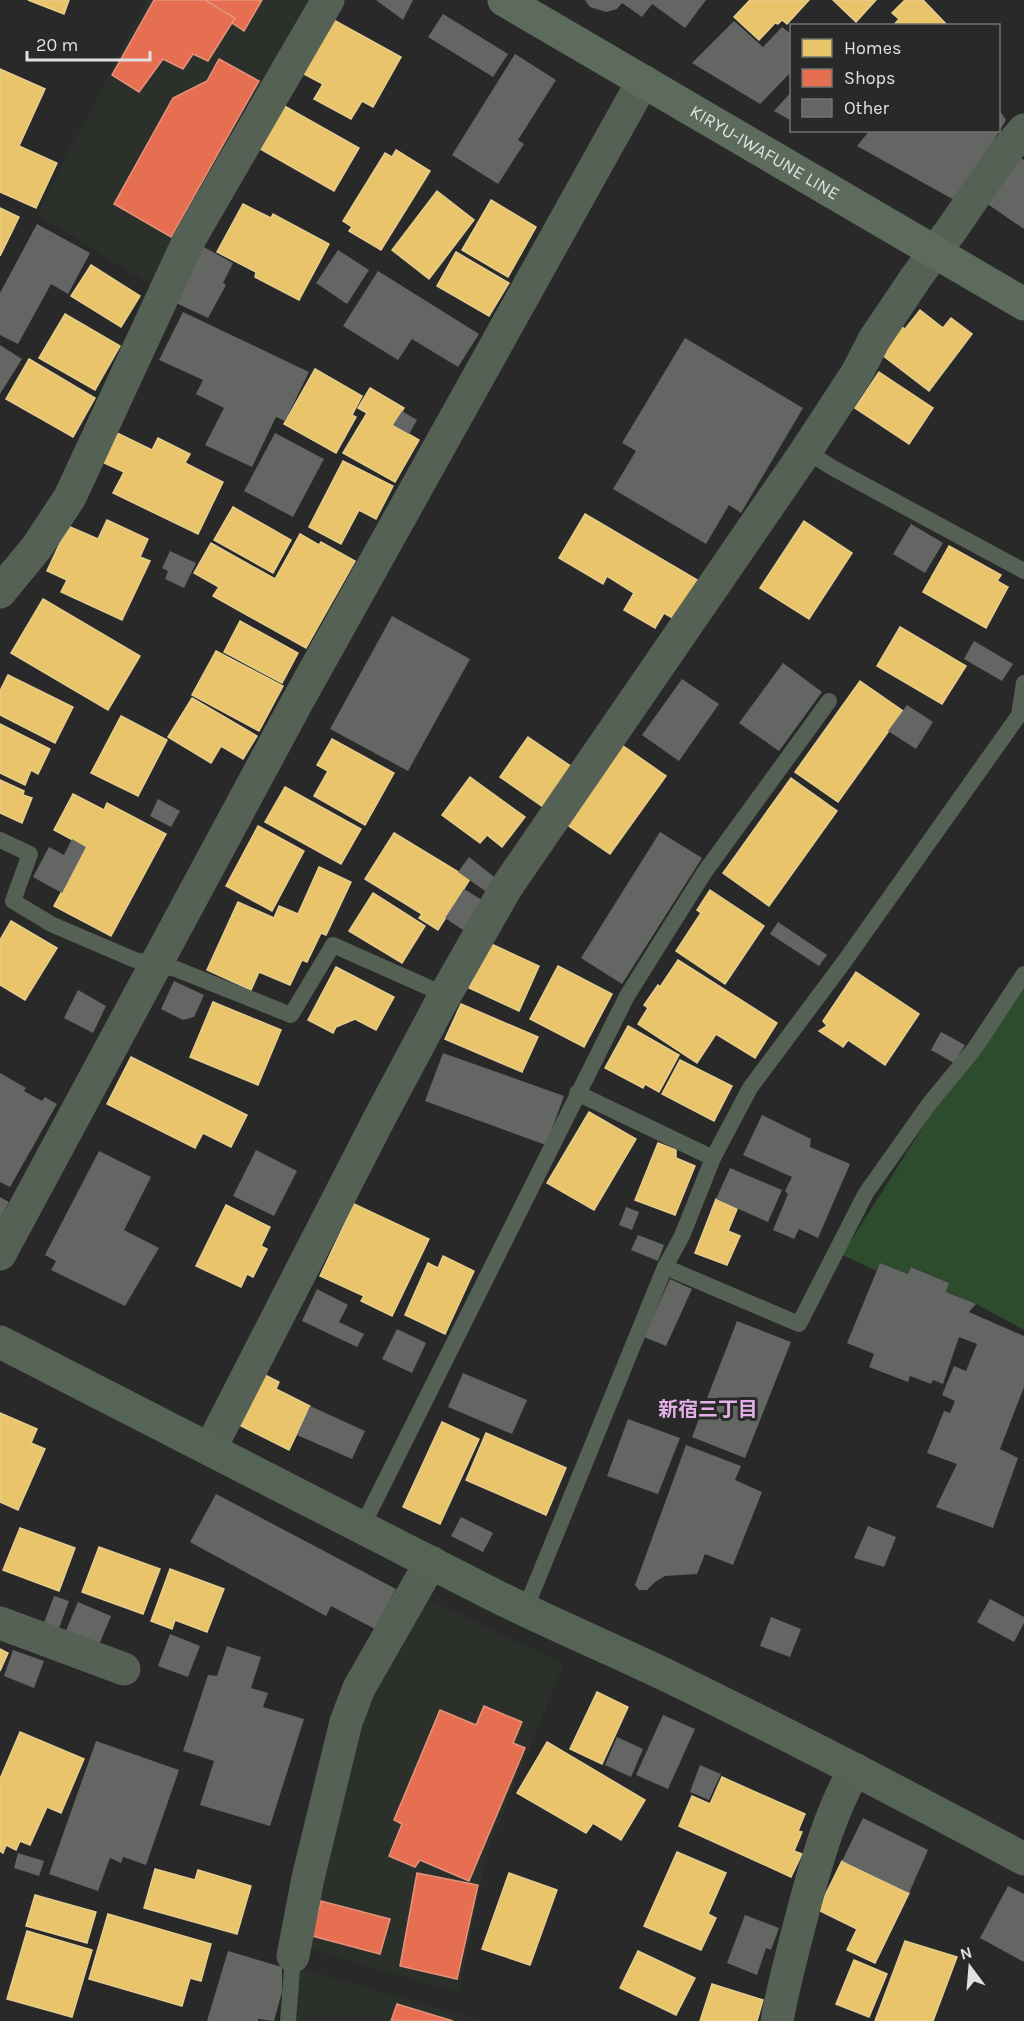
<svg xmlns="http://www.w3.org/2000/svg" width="1024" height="2021" font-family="Karla,'Noto Sans JP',sans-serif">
<rect width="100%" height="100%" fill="#282928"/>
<g fill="#2b312a">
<polygon points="147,0 314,0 152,286 37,214"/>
<polygon points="428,1599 564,1664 488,1850 459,1993 306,1948 362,1714"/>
<polygon points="300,1968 482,2021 295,2021"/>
</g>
<polygon fill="#2d4c2d" points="1024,989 1024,1330 976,1304 946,1292 949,1283 912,1267 908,1274 880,1263 877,1271 842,1255 933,1111 982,1050"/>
<g fill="#e9c46a" stroke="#e6cd8d" stroke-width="1.5">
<polygon points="28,0 69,0 64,14"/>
<polygon points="750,0 809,0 787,24 782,20 778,24 775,23 759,40 734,17"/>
<polygon points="833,0 876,0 856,22"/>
<polygon points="905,0 923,0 948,26 893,26 899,19 892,13"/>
<polygon points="330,18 401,57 373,107 362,101 351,119 314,99 323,84 300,72"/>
<polygon points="0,69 45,89 19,146 57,163 36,208 0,192"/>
<polygon points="279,103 359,148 334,191 255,146"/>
<polygon points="396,150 430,171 381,250 349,231 352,227 343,221 385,153 392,157"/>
<polygon points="437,191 474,220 429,279 392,250"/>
<polygon points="491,200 536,227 508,277 462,250"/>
<polygon points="243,204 271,218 273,214 329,244 299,300 255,277 256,272 217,252"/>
<polygon points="0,208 19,217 0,256"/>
<polygon points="456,252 509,283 489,316 437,286"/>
<polygon points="91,265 140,296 121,327 71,296"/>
<polygon points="920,310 943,328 951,318 972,334 929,391 881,354 902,327 905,329"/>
<polygon points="65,314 120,346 95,390 39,358"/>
<polygon points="29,359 95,398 73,437 6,399"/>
<polygon points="315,369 362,396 352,415 356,417 336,453 284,424"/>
<polygon points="879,372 933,408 909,444 855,408"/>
<polygon points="370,388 404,408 393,425 419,440 395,482 343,453 367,413 358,408"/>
<polygon points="117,433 152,450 158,438 190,454 185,463 223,482 198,534 113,493 124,472 102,462"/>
<polygon points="343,461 393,486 376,519 359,510 341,544 309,527"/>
<polygon points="233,507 291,540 273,573 214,540"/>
<polygon points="585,514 699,581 676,620 664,613 655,628 624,610 634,593 607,576 603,584 559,558"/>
<polygon points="107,520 148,539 140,557 150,561 122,620 61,592 67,580 47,571 68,526 98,539"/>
<polygon points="804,521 852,553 809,619 760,588"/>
<polygon points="300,534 319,545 321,542 355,561 306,648 213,596 219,587 194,573 211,543 275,579"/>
<polygon points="949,546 1001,575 997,581 1008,587 986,628 923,592"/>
<polygon points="43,599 140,656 108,710 11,653"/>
<polygon points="240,621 298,653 282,683 224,652"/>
<polygon points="900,627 966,666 942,704 877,666"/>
<polygon points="216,651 283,686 259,731 192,695"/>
<polygon points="8,675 73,707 55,743 0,715 0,691"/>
<polygon points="860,681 903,711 838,802 795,772"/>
<polygon points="192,698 257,736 243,759 221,746 211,763 168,737"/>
<polygon points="121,716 167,740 138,796 91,773"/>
<polygon points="0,724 50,749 38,774 31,770 25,785 0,773"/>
<polygon points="528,737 575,769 546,809 500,777"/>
<polygon points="332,739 394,773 365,825 314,796 328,771 317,765"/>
<polygon points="619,743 666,776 610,854 563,822"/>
<polygon points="470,777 525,817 502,847 487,835 480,843 442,815"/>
<polygon points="791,778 837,811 769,906 723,873"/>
<polygon points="0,780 24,791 23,795 32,798 22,823 0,813"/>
<polygon points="285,787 361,829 341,864 265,822"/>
<polygon points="73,794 104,810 107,803 166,834 111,936 54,906 86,847 54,830"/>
<polygon points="258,826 304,851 272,911 226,886"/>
<polygon points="394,833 470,879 438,930 419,918 422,914 365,879"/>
<polygon points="319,867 351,882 326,935 321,933 307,962 302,960 290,985 259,972 251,990 207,970 238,902 274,918 279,906 298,914"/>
<polygon points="710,890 764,926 725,984 676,951 701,913 697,910"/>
<polygon points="373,893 425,926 402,963 349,931"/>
<polygon points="11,921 57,948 25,1000 0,985 0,940"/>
<polygon points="489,943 539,966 519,1011 469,988"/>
<polygon points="678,960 777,1023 755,1058 716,1034 697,1063 638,1024 648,1008 644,1005 658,985 660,987"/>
<polygon points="558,966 612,994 584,1047 530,1019"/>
<polygon points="336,967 394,997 376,1030 355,1019 336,1027 333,1033 308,1020"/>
<polygon points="856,972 919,1014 885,1065 848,1040 843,1047 819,1031 827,1026 823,1021"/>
<polygon points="213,1002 281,1030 258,1085 190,1057"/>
<polygon points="461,1004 538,1037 522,1072 445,1039"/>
<polygon points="628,1026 679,1055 659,1092 645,1084 643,1088 605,1068"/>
<polygon points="131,1057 247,1115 231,1147 203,1133 195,1148 107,1104"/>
<polygon points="680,1060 732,1086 714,1121 662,1094"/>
<polygon points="589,1112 636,1139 594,1210 547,1183"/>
<polygon points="658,1143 676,1150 676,1158 695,1166 675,1215 635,1200"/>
<polygon points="716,1199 737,1209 728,1231 740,1236 727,1265 695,1253"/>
<polygon points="354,1204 429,1239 392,1316 361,1301 364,1296 320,1276"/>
<polygon points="226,1205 270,1227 261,1246 267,1249 253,1277 247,1274 241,1287 196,1266"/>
<polygon points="443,1256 474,1271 445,1334 405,1315 428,1263 438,1268"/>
<polygon points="265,1375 279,1382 276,1389 310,1406 289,1450 239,1425"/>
<polygon points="0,1413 37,1429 31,1443 45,1449 18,1510 0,1502"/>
<polygon points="442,1422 479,1439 440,1524 403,1507"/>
<polygon points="486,1433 566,1468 546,1515 466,1480"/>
<polygon points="20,1528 75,1548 59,1591 3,1570"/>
<polygon points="99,1547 160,1569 143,1614 82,1592"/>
<polygon points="170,1569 224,1589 207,1632 175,1620 172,1629 151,1621"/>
<polygon points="0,1649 8,1653 0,1671"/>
<polygon points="597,1692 628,1707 602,1764 570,1749"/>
<polygon points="20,1732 84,1759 61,1813 47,1807 30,1845 20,1841 16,1850 6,1845 3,1853 0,1851 0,1779"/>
<polygon points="547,1742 645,1800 621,1840 593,1823 586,1833 517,1793"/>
<polygon points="722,1777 805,1814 798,1831 802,1832 794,1851 802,1854 791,1877 679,1826 692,1796 710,1804"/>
<polygon points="677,1852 726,1873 708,1914 716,1918 701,1950 644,1926"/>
<polygon points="842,1861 909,1893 875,1963 847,1950 857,1929 818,1910"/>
<polygon points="155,1869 195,1880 198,1870 251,1886 237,1934 144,1908"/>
<polygon points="509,1873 557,1890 530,1965 482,1949"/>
<polygon points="35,1895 96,1912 87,1943 26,1926"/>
<polygon points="108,1914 211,1944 201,1981 190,1978 182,2006 89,1979"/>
<polygon points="27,1931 92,1950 72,2017 7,1999"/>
<polygon points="905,1941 957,1957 933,2021 875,2021"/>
<polygon points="638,1951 695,1978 676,2015 620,1988"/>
<polygon points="854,1960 887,1974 869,2017 836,2004"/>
<polygon points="712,1984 763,2000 757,2021 700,2021"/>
</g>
<g fill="#e76f51" stroke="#e5927c" stroke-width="1.5">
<polygon points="154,0 205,0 235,18 208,61 193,54 183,69 163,59 139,92 112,75"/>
<polygon points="205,0 262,0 244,31 232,23 235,18"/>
<polygon points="219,59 259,81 171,237 114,204 173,98 207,81"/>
<polygon points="484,1706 522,1722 513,1743 525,1748 469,1881 420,1860 415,1867 389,1856 402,1824 394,1820 440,1710 476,1725"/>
<polygon points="417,1873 478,1885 457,1979 400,1966"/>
<polygon points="321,1901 390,1919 380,1954 312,1936"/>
<polygon points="397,2004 453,2021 391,2021"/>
</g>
<g fill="#646664">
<polygon points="376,0 413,0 403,20"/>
<polygon points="585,0 706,0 685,28 652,4 642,17 622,3 617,9 606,12 590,7"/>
<polygon points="443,14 508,54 493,77 428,37"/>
<polygon points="734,21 763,47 782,27 792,35 792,71 760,104 692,63"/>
<polygon points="515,54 556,80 518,140 524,144 498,184 452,155"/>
<polygon points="792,91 792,121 774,111"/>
<polygon points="998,108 1006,120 956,201 857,146 870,130 998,130"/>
<polygon points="1017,156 1024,160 1024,229 986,203"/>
<polygon points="37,224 90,253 68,294 51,284 18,344 0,335 0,293"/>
<polygon points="202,246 233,263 223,283 226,285 208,318 176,303"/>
<polygon points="338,250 369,270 347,304 316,283"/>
<polygon points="378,271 479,334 458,367 412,339 398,360 343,326"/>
<polygon points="183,312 309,372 285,421 276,417 252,467 205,445 224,408 196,394 203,380 159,360"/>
<polygon points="685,338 803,408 741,513 729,505 706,544 613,489 636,451 622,443"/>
<polygon points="0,345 22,359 0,394"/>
<polygon points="402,411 417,420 409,434 393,425"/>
<polygon points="275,433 324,459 293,517 244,491"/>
<polygon points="911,524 943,543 925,573 893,554"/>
<polygon points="170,551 196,563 184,588 165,579 168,571 162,568"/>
<polygon points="392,616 470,659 408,771 330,729"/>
<polygon points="974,641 1013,664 1002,681 964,659"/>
<polygon points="783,663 822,692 779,751 739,723"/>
<polygon points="682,679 719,704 679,761 642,735"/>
<polygon points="907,705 933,722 916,749 888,731"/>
<polygon points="158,799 180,811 171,827 150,816"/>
<polygon points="660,832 702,858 622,984 581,958"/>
<polygon points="72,839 86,847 62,893 33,877 49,847 64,855"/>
<polygon points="469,857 498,880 488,893 458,872"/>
<polygon points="464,889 482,900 463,930 445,918"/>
<polygon points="778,922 827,955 819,966 770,934"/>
<polygon points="174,981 204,995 194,1017 183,1020 161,1009"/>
<polygon points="78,990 106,1006 93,1033 64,1018"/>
<polygon points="941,1032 965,1045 954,1063 931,1050"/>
<polygon points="443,1053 564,1096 546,1145 425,1101"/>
<polygon points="0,1073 26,1088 24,1091 42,1101 45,1097 57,1104 10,1187 0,1182"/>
<polygon points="762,1115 811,1139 810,1147 850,1164 818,1238 799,1229 794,1239 773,1230 788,1194 785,1191 792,1177 743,1155"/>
<polygon points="256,1150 297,1171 274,1216 233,1196"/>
<polygon points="99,1151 151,1177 124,1230 159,1248 125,1306 51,1270 56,1261 45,1255"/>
<polygon points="730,1168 782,1190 768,1222 716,1199"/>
<polygon points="0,1197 9,1202 0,1219"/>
<polygon points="626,1207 639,1212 632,1230 619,1225"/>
<polygon points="638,1235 664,1245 658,1261 631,1250"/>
<polygon points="880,1263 908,1274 911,1267 949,1283 946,1292 976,1304 969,1312 1024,1336 1024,1387 1000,1449 1018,1458 993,1528 936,1507 957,1464 927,1453 944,1411 950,1413 955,1401 942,1395 954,1366 966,1371 977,1344 959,1337 943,1384 933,1380 931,1384 910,1376 908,1382 869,1367 874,1354 847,1343"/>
<polygon points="670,1279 692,1289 666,1346 644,1337"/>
<polygon points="317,1289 348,1305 339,1322 364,1334 357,1347 302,1321"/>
<polygon points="737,1321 791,1342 745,1458 692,1437"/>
<polygon points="397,1329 426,1343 412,1373 382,1359"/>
<polygon points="463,1373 527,1400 512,1434 448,1407"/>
<polygon points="310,1406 365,1431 352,1459 297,1435"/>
<polygon points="628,1419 680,1438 658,1494 607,1476"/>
<polygon points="686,1445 741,1466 735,1480 762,1492 733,1565 705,1554 697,1574 665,1576 655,1582 647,1590 639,1590 635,1585"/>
<polygon points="216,1494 396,1589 375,1629 331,1606 326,1616 190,1542"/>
<polygon points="461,1517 493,1533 483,1552 451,1536"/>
<polygon points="868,1526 896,1537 884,1567 854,1558"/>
<polygon points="54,1596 69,1601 59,1628 44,1623"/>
<polygon points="990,1599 1024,1617 1024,1623 1014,1642 977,1622"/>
<polygon points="78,1602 111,1616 98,1647 65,1633"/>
<polygon points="771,1617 801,1629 790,1657 760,1646"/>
<polygon points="170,1634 200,1646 188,1677 158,1666"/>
<polygon points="227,1646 261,1657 251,1688 268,1693 263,1707 304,1719 270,1826 200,1805 214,1761 183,1751 208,1675 217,1676"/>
<polygon points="13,1650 44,1661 34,1688 4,1676"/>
<polygon points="663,1715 695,1729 668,1789 636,1775"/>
<polygon points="617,1737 643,1749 631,1777 605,1765"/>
<polygon points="96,1741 179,1770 146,1865 123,1857 121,1863 110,1858 98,1891 49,1874"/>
<polygon points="700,1765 721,1774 709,1800 690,1792"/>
<polygon points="863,1818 928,1850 909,1893 842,1861"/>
<polygon points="18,1853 44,1861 39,1876 14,1868"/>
<polygon points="1008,1886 1024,1894 1024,1962 980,1938"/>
<polygon points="745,1915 779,1928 771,1950 766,1948 757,1975 727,1963"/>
<polygon points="228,1951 282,1967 282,1992 274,2021 258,2019 258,2021 207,2021"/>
</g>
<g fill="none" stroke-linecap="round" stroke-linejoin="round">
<g stroke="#556155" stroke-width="16">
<polyline points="806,451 833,468 1024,571"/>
<polyline points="0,840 30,854 13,901 51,924 135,960 176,969 291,1015 333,945 432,989 444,997"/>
<polyline points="577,1093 713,1158"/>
<polyline points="665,1267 799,1324 866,1193 929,1104 975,1048 1024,974"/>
<polyline points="361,1529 627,996 704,873 829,701"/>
<polyline points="525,1610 665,1267 682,1236 713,1158 750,1088 844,962 1019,715 1024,683"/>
<polyline points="288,2021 293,1956"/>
</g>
<g stroke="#556155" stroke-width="33">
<polyline points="0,592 37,547 70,497 189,240 328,0"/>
<polyline points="0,1254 296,704 643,81"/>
<polyline points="210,1449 379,1119 444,997 506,888 806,451 857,373 874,340 917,276 952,229 1004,153 1024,130"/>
<polyline points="0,1623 124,1669"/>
<polyline points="293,1956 308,1878 346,1722 359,1688 431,1562"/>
<path d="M 777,2021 C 784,1981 795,1943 805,1904 C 818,1857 831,1811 855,1769"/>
</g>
<path stroke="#566456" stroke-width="33" d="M 0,1342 C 161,1424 321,1508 482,1589 C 544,1621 608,1647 670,1677 C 789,1735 907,1796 1024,1859"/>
<path stroke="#5c6b5c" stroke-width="33" id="s1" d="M 504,0 L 1024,304"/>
</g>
<g text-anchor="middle" stroke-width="6" stroke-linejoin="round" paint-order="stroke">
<g font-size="18" fill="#e0e2e0" stroke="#272a27">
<text dy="6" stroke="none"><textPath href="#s1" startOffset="302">KIRYU-IWAFUNE LINE</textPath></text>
</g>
<g font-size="20" font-weight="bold" fill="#e4aee8" stroke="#272a27">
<text x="708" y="1416">新宿三丁目</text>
</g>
</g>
<rect x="790" y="24" width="210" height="108" fill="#272a27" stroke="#717471" stroke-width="1.5"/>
<rect x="802" y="39" width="30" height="18" fill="#e9c46a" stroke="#717471" stroke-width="1.5"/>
<text x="844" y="54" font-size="18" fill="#e0e2e0">Homes</text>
<rect x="802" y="69" width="30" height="18" fill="#e76f51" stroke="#717471" stroke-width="1.5"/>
<text x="844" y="84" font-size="18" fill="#e0e2e0">Shops</text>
<rect x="802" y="99" width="30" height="18" fill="#646664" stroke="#717471" stroke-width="1.5"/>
<text x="844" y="114" font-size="18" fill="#e0e2e0">Other</text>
<g transform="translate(970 1967) rotate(344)" stroke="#272a27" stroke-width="4.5" paint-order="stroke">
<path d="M0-4.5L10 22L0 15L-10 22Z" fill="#e0e2e0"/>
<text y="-9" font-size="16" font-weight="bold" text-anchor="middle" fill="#e0e2e0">N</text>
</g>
<path d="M27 51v9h123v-9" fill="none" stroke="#e0e2e0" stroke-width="3"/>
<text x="36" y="51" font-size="18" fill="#e0e2e0" stroke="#272a27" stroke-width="4.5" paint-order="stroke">20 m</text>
</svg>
